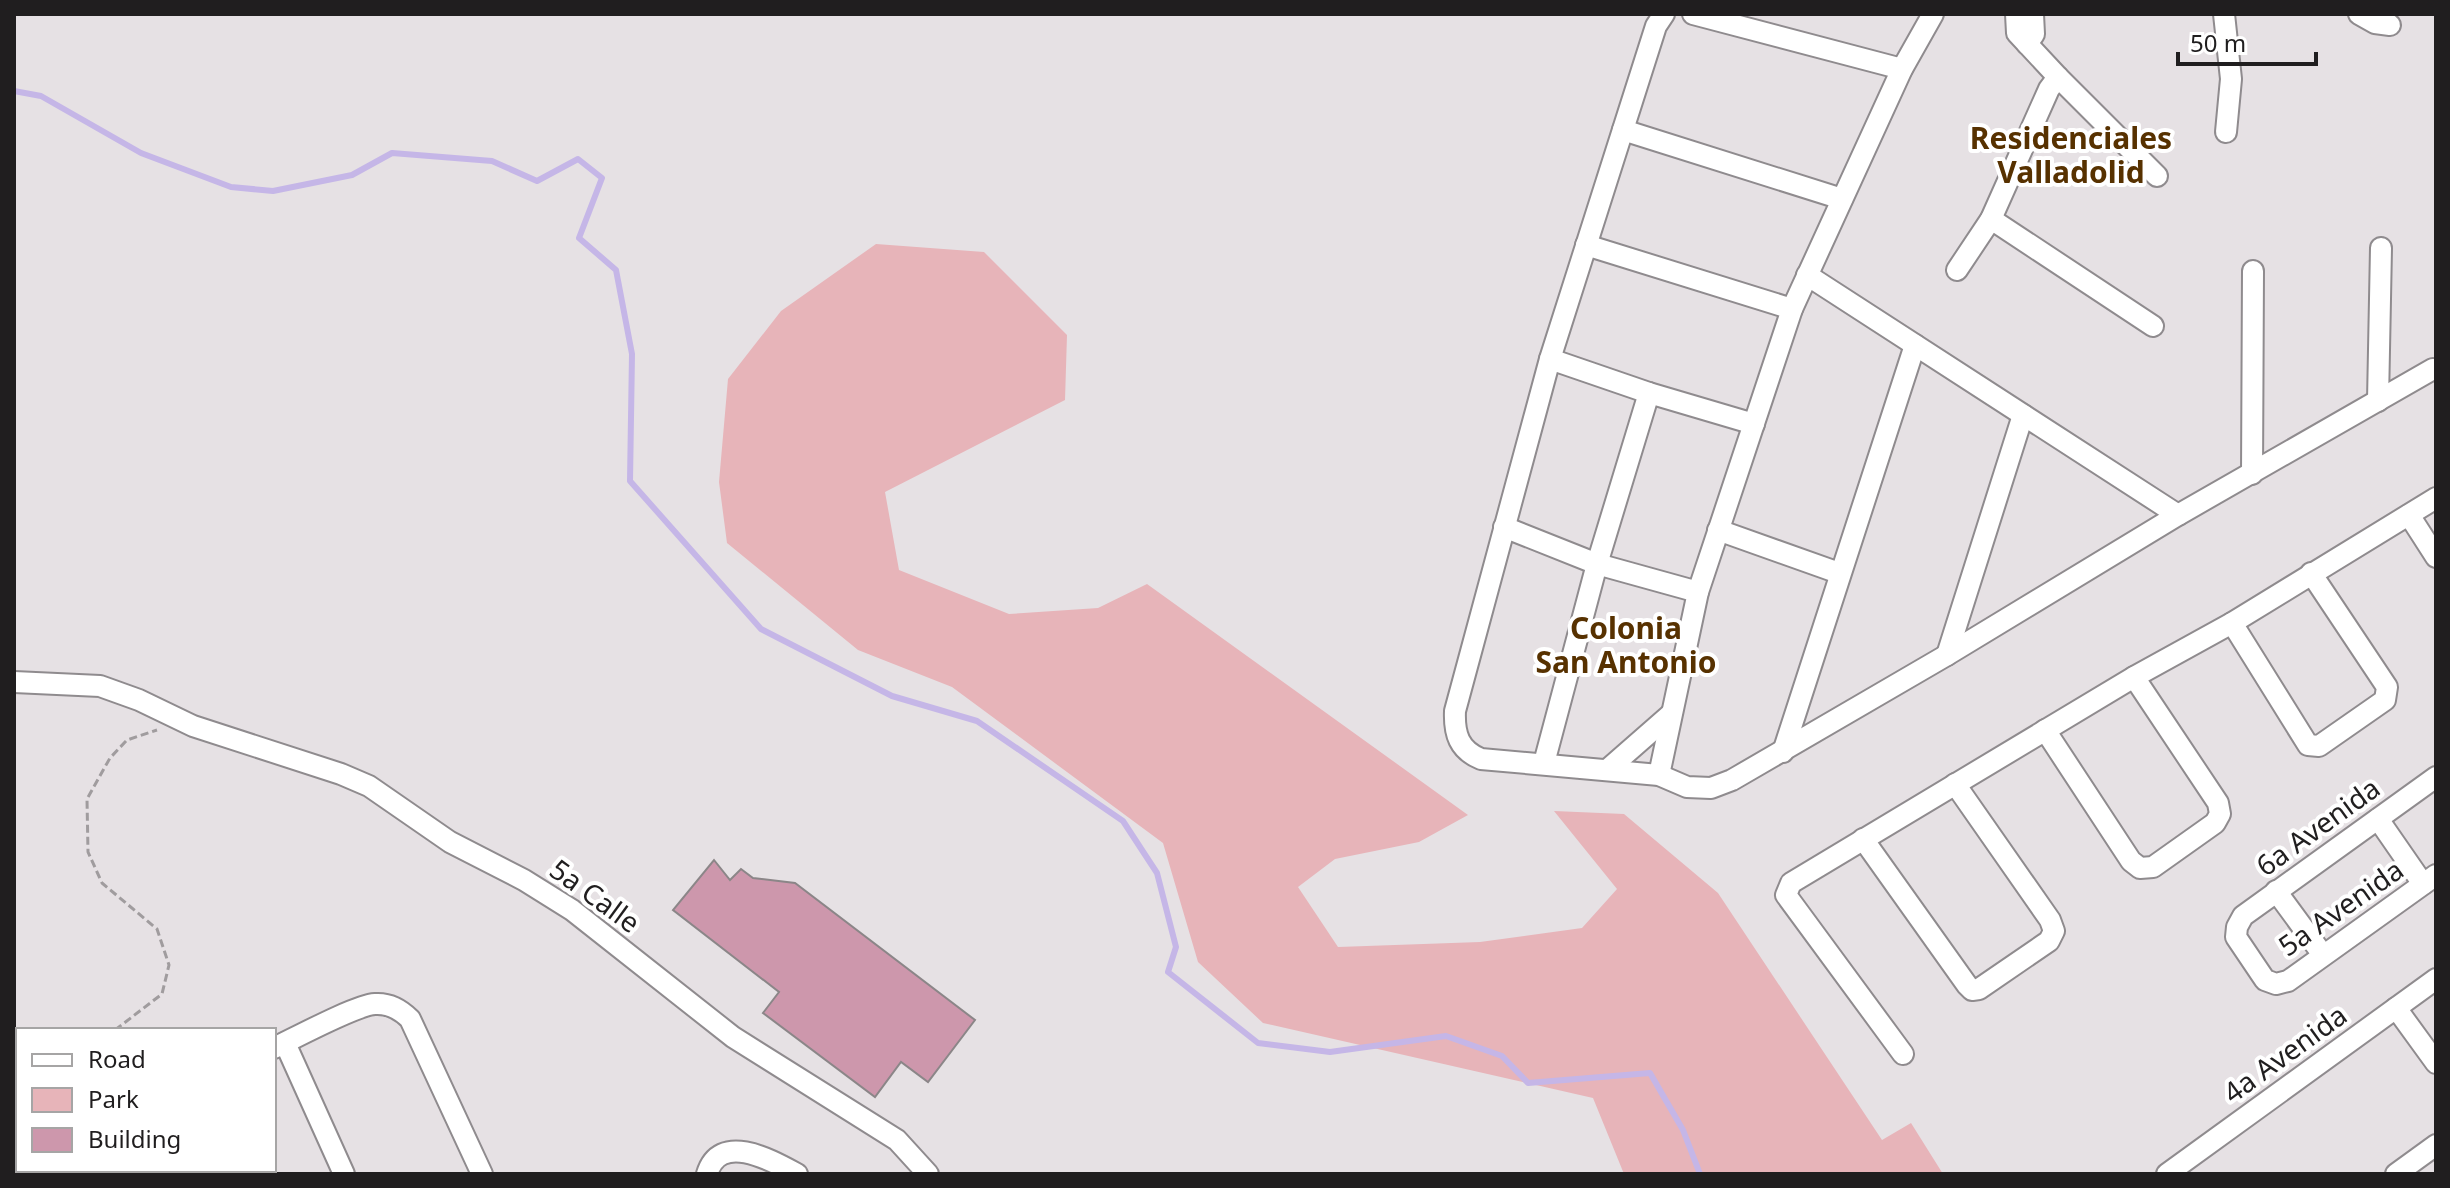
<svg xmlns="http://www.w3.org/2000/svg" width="2450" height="1188" font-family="'Noto Sans',sans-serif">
<rect width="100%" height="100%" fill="#e6e1e4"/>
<polygon fill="#e7b4b9" points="876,244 984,252 1067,335 1065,400 885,492 899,570 1009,614 1098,608 1147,584 1468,815 1419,842 1335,859 1298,887 1338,947 1480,942 1582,928 1617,889 1554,811 1624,814 1718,893 1882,1140 1911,1123 1943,1174 1624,1174 1593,1098 1263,1023 1198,962 1163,843 952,687 858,650 727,543 719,482 728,379 781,311"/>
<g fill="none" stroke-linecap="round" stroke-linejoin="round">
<polyline stroke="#c5b6e7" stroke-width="6" points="14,91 41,96 141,153 231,187 273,191 352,175 392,153 492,161 537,181 578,159 602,178 579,238 616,270 632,354 630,481 761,629 892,696 977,721 1123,821 1157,873 1176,947 1168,972 1258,1043 1330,1052 1446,1036 1502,1056 1528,1083 1650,1073 1683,1130 1700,1174"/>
</g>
<polygon fill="#cd97ac" stroke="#8b8688" stroke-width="2" points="714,860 730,880 741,869 753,878 795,883 975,1020 928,1082 901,1062 875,1097 763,1013 779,992 673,910"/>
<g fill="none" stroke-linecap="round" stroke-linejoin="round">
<defs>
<g id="minor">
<path d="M 1664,14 L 1656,26 L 1550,359 L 1455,711 C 1454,734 1459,750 1481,759 L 1659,775 L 1687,787 L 1711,788 L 1732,780 L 1947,655 L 2178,515 L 2433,369"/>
<polyline points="1693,14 1902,69"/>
<polyline points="2224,14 2231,79 2226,132"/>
<polyline points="2359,14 2375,23 2390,25"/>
<polyline points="2027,44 2034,34 2033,14"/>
<polyline points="2058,77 2157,176"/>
<polyline points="1623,130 1842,199"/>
<polyline points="1991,219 2153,326"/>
<polyline points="1586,245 1792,309"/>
<polyline points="1957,270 1991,219 2049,89 2058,77 2017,33 2016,14"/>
<polyline points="1807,275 2178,515"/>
<polyline points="1550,359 1649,393 1754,424"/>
<polyline points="2378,401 2381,248"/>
<polyline points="2252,474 2253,271"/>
<polyline points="2409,515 2436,557"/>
<polyline points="1504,527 1597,564 1698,592"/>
<polyline points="1718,530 1839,573"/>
<polyline points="2232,623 2308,745 2319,746 2385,700 2387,687 2311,573"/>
<polyline points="1947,655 2023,415"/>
<polyline points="14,682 100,686 139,700 193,726 341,774 369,786 450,842 524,880 572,910 733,1037 897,1140 928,1174"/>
<polyline points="2045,730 2131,861 2140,868 2153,867 2215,823 2220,814 2218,803 2134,677"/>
<polyline points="1783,752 1915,345"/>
<polyline points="1544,763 1597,564 1649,393"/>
<polyline points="1607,770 1671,714"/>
<polyline points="1659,775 1698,592 1792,309 1902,69 1933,14"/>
<polyline points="2436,777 2243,916 2237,927 2236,937 2265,980 2276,984 2288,981 2436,875"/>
<polyline points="2378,819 2423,884"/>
<polyline points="1863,839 1967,985 1972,990 1979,989 2049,941 2054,931 2050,920 1955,784"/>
<polyline points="2276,891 2323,955"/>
<polyline points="2396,1008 2436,1063"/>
<polyline points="285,1043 344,1174"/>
<path d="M 274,1048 C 295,1038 356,1005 375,1004 C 389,1003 400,1009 410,1019 L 482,1174"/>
<polyline points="1903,1054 1786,895 1791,883 2134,677 2232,623 2436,498"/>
<polyline points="14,1168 18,1166"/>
<polyline points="99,1170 101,1174"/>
<polyline points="224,1170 226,1174"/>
<path d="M 707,1174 C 720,1131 771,1160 797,1174"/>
<polyline points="2167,1174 2436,979"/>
<polyline points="2396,1174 2436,1145"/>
</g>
</defs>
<use href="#minor" stroke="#8f8b8e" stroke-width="24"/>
<g stroke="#a09c9e" stroke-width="3" stroke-dasharray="8 4" stroke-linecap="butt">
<polyline points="115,1030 162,994 169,965 157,929 102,883 88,852 87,799 110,758 127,740 157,730"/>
<polyline points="14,1089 18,1087"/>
</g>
<use href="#minor" stroke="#fff" stroke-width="20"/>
</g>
<g text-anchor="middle" stroke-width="8" stroke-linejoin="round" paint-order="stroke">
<g font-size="28" fill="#201e1f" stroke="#fff">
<text transform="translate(2318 827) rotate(-36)" y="10">6a Avenida</text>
<text transform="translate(595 896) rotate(36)" y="10">5a Calle</text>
<text transform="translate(2341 908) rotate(-35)" y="10">5a Avenida</text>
<text transform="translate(2285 1054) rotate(-36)" y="10">4a Avenida</text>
</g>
<g font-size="30" font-weight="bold" fill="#573100" stroke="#fff">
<text x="2071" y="149">Residenciales<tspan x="2071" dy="34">Valladolid</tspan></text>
<text x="1626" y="639">Colonia<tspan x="1626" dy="34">San Antonio</tspan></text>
</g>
</g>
<rect width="2450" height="1188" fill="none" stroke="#201e1f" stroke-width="32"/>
<rect x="16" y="1028" width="260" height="144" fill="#ffffff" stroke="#a6a5a5" stroke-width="2"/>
<rect x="32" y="1054" width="40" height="12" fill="#ffffff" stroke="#a6a5a5" stroke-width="2"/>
<text x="88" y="1068" font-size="24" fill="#201e1f">Road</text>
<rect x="32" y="1088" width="40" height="24" fill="#e7b4b9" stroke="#a6a5a5" stroke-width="2"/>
<text x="88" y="1108" font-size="24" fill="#201e1f">Park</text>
<rect x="32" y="1128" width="40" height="24" fill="#cd97ac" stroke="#a6a5a5" stroke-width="2"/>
<text x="88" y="1148" font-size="24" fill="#201e1f">Building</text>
<path d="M2178 52v12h138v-12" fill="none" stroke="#201e1f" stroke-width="4"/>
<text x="2190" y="52" font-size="24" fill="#201e1f" stroke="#ffffff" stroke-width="6" paint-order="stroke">50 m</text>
</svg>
